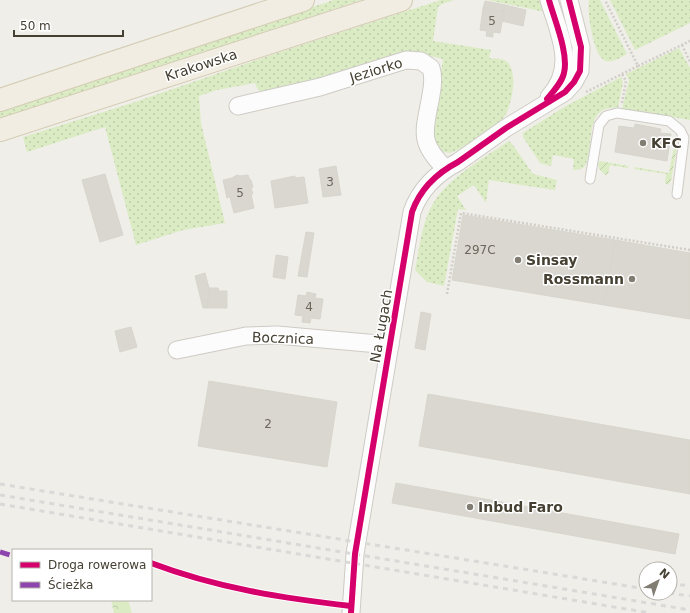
<svg xmlns="http://www.w3.org/2000/svg" width="690" height="613" font-family="'DejaVu Sans',sans-serif">
<defs>
<pattern id="grass-dots" width="8" height="8" patternUnits="userSpaceOnUse"><rect width="8" height="8" fill="#dbecc5"/><path d="M2 2h.1M6 6h.1" fill="none" stroke="#bdcbaa" stroke-width="1.8" stroke-linecap="round"/></pattern>
<pattern id="forest-crowns" width="20" height="18" patternUnits="userSpaceOnUse"><rect width="20" height="18" fill="#dbecc5"/><path d="M2 6a3 3 0 1 1 6 0M12 15a3 3 0 1 1 6 0" fill="none" stroke="#bdcbaa"/></pattern>
<pattern id="garden-furrows" width="10" height="10" patternUnits="userSpaceOnUse"><rect width="10" height="10" fill="#dbecc5"/><path d="M-1 1l2-2M0 10L10 0M9 11l2-2" fill="none" stroke="#bdcbaa"/></pattern>
</defs>
<rect width="100%" height="100%" fill="#f0eee8"/>
<g fill="url(#grass-dots)">
<polygon points="334,0 361,0 0,120 0,110"/>
<path d="M 441,0 L 454,0 L 442,4 L 438,7 L 433,41 L 491,50 L 489,58 C 493,59 500,58 504,60 C 520,67 512,106 504,117 C 499,125 462,149 453,152 C 448,154 444,152 439,150 L 432,134 L 443,59 L 417,53 L 321,79 L 262,93 L 257,88 L 255,83 L 217,90 L 199,96 L 201,123 L 225,223 L 183,230 L 136,245 L 105,127 L 27,152 L 23,137 L 132,103 L 274,54 Z"/>
<polygon points="488,0 542,0 545,12"/>
<path d="M 589,0 L 600,0 L 627,54 C 621,57 613,63 606,61 C 593,57 587,12 589,0 Z"/>
<polygon points="610,0 690,0 690,23 635,50"/>
<polygon points="679,48 690,68 690,120 622,109 629,80 626,74"/>
<path d="M 621,77 L 623,82 L 618,108 C 582,105 596,146 585,166 L 581,169 L 573,170 L 574,159 L 553,155 L 551,166 L 540,163 L 523,137 L 523,133 L 564,107 Z"/>
<path d="M 509,141 L 513,145 L 533,174 L 557,180 L 555,190 L 489,180 L 486,203 L 474,185 L 457,196 L 466,210 L 458,209 L 444,286 L 427,282 L 415,270 C 418,255 420,238 425,222 C 436,183 477,163 509,141 Z"/>
</g>
<polygon fill="url(#forest-crowns)" points="111,600 128,600 132,613 114,613"/>
<g fill="url(#garden-furrows)">
<polygon points="674,146 677,147 671,181 668,185 665,183 666,174 634,169 634,167 669,173"/>
<polygon points="600,161 628,166 628,168 610,165 608,174 605,175 599,169 598,163"/>
</g>
<g fill="#d9d7d0" stroke="#d8d5cd">
<polygon points="485,1 505,5 504,12 483,8"/>
<polygon points="505,5 526,10 523,26 502,21"/>
<polygon points="483,8 504,12 500,33 493,32 493,37 486,36 487,31 480,30"/>
<polygon points="635,124 661,129 660,133 671,134 667,161 615,152 619,126 634,128"/>
<polygon points="336,166 341,195 323,197 319,169"/>
<polygon points="105,174 123,235 100,242 82,180"/>
<polygon points="237,175 240,176 248,175 250,180 251,180 253,187 251,188 253,194 251,194 254,208 234,213 230,197 227,198 223,180 232,178"/>
<polygon points="295,176 295,178 304,177 308,203 275,208 271,181"/>
<polygon points="463,215 615,240 604,305 452,280"/>
<polygon points="306,232 314,233 307,277 298,276"/>
<polygon points="615,240 690,253 690,319 604,305"/>
<polygon points="276,255 288,257 285,279 273,277"/>
<polygon points="205,273 209,288 208,308 203,308 195,276"/>
<polygon points="209,288 218,288 219,291 227,291 227,308 208,308"/>
<polygon points="307,292 316,294 315,298 323,299 320,319 311,318 310,323 302,322 303,316 295,315 298,295 306,296"/>
<polygon points="421,312 431,314 425,350 415,348"/>
<polygon points="131,327 137,347 120,352 115,331"/>
<polygon points="209,381 337,402 327,467 198,446"/>
<polygon points="428,394 690,440 690,494 419,446"/>
<polygon points="396,483 679,534 675,554 392,503"/>
</g>
<g fill="none" stroke-linecap="round" stroke-linejoin="round">
<defs>
<polyline id="service" points="590,179 599,125 606,116 617,113 669,121 680,130 684,138 677,194"/>
<g id="minor">
<path d="M 549,0 C 559,34 577,67 549,97"/>
<path d="M 238,106 L 320,87 L 406,60 L 421,61 L 431,68 C 434,77 433,85 431,95 C 425,130 417,141 445,168"/>
<polyline points="177,350 246,336 277,335 390,345"/>
<path d="M 351,613 L 355,554 L 412,212 C 420,189 437,173 458,162 L 506,128 L 565,92 L 574,82 L 580,71 L 581,47 L 569,0"/>
</g>
<g id="primary">
<polyline points="0,100 303,0"/>
<polyline points="0,130 401,0"/>
</g>
</defs>
<use href="#service" stroke="#cecbc5" stroke-width="11"/>
<use href="#minor" stroke="#cecbc5" stroke-width="19"/>
<use href="#primary" stroke="#d4ccb4" stroke-width="24"/>
<g stroke="#d1cec9" stroke-width="2.5" stroke-dasharray="2 2" stroke-linecap="butt">
<polyline points="682,45 690,62"/>
<polyline points="638,66 690,41"/>
<polyline points="586,92 638,66 605,0"/>
<polyline points="622,103 626,81 622,74"/>
<polyline points="447,294 461,213 690,250"/>
</g>
<use href="#service" stroke="#fdfcfc" stroke-width="9"/>
<use href="#minor" stroke="#fdfcfc" stroke-width="17"/>
<use href="#primary" stroke="#f1ede2" stroke-width="22"/>
<g stroke="#d9d9d8" stroke-width="3" stroke-dasharray="5 5" stroke-linecap="butt">
<polyline points="0,484 646,589"/>
<polyline points="0,495 690,610"/>
<polyline points="0,504 650,613"/>
<polyline points="670,585 690,585"/>
<polyline points="669,593 690,596"/>
</g>
<polyline stroke="#8e44ad" stroke-width="5" stroke-dasharray="10 5" stroke-linecap="butt" points="0,552 13,556"/>
<defs>
<g id="cycleway">
<path d="M 547,99 C 554,91 562,82 564,73 C 569,53 554,19 549,0"/>
<path d="M 151,563 C 217,588 281,598 351,606"/>
<path d="M 351,613 L 355,554 L 412,212 C 420,189 437,173 458,162 L 506,128 L 565,92 L 574,82 L 580,71 L 581,47 L 569,0"/>
</g>
</defs>
<use href="#cycleway" stroke="#fff" stroke-width="8"/>
<use href="#cycleway" stroke="#d6006c" stroke-width="6"/>
</g>
<g fill="#827d72" stroke="#fff" stroke-width="1.5">
<circle cx="643" cy="143" r="4"/>
<circle cx="518" cy="260" r="4"/>
<circle cx="632" cy="279" r="4"/>
<circle cx="470" cy="507" r="4"/>
</g>
<g text-anchor="middle" stroke-width="3" stroke-linejoin="round" paint-order="stroke">
<g font-size="12" fill="#6c665b">
<text x="492" y="25">5</text>
<text x="330" y="186">3</text>
<text x="240" y="197">5</text>
<text x="480" y="254">297C</text>
<text x="309" y="311">4</text>
<text x="268" y="428">2</text>
</g>
<g font-size="14" fill="#464033" stroke="#fff">
<text transform="translate(201 65) rotate(-18)" y="5">Krakowska</text>
<text transform="translate(376 70) rotate(-17)" y="5">Jeziorko</text>
<text transform="translate(381 326) rotate(-80)" y="5">Na Ługach</text>
<text transform="translate(283 338) rotate(2)" y="5">Bocznica</text>
</g>
<g font-size="14" font-weight="bold" fill="#464033" stroke="#fff" text-anchor="start">
<text x="651" y="148">KFC</text>
<text x="526" y="265">Sinsay</text>
<text x="624" y="284" text-anchor="end">Rossmann</text>
<text x="478" y="512">Inbud Faro</text>
</g>
</g>
<rect x="12" y="549" width="140" height="52" fill="#ffffff" stroke="#b5b3ad"/>
<rect x="20" y="562" width="20" height="6" fill="#d6006c" stroke="#b5b3ad"/>
<text x="48" y="569" font-size="12" fill="#464033">Droga rowerowa</text>
<rect x="20" y="582" width="20" height="6" fill="#8e44ad" stroke="#b5b3ad"/>
<text x="48" y="589" font-size="12" fill="#464033">Ścieżka</text>
<g transform="translate(658 581) rotate(41)"><circle r="19" fill="#ffffff" stroke="#b5b3ad"/>
<path d="M0-3L7 15L0 10L-7 15Z" fill="#827d72"/>
<text y="-6" font-size="11" font-weight="bold" text-anchor="middle" fill="#464033">N</text>
</g>
<path d="M14 30v6h109v-6" fill="none" stroke="#464033" stroke-width="2"/>
<text x="20" y="30" font-size="12" fill="#464033" stroke="#ffffff" stroke-width="3" paint-order="stroke">50 m</text>
</svg>
